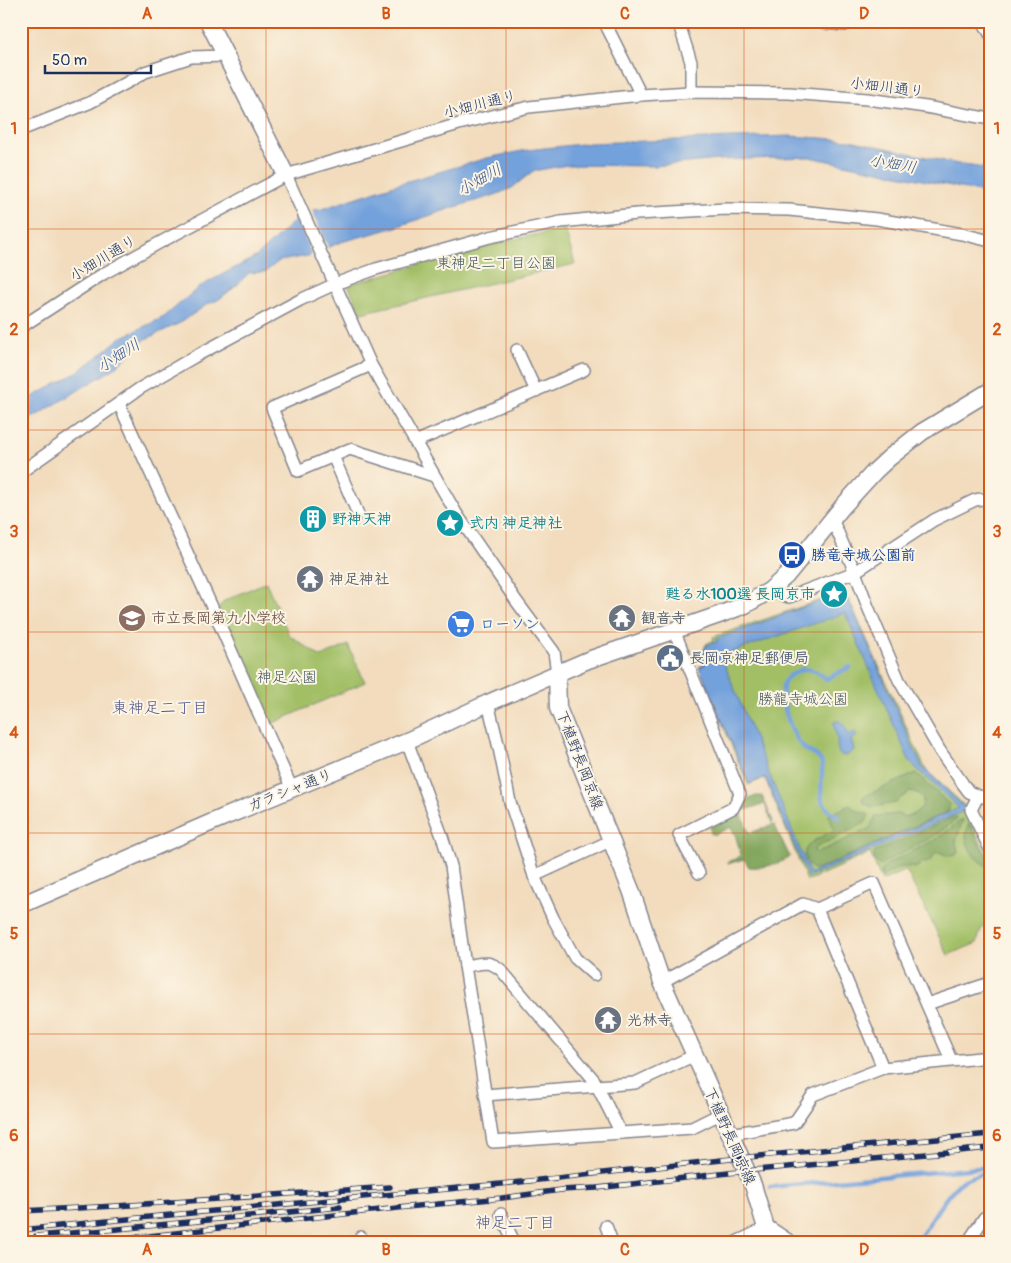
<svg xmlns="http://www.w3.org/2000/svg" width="1011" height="1263" font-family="Pangolin,'Klee One',sans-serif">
<rect width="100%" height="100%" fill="#fcf5e5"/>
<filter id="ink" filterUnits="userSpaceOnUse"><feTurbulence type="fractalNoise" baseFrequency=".02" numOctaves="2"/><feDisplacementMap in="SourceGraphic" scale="10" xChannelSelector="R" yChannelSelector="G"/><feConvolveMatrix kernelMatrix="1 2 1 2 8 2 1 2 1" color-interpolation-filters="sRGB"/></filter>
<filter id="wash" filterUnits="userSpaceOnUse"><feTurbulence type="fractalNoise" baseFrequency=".0096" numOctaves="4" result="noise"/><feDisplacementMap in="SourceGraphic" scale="20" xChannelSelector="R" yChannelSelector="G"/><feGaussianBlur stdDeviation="1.12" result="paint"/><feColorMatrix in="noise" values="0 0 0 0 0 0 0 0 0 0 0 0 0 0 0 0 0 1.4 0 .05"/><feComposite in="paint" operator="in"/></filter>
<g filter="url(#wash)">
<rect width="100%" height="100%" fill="#f2dcbd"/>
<g fill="#a2bf66" stroke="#5e7762">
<polygon points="565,229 575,264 361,313 348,285 486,245"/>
<polygon points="266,582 289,635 321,657 348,645 365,682 269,725 217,611 224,601"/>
<polygon points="838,594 849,600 926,770 965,806 985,851 990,855 990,922 981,929 977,943 948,955 906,870 882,881 870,853 807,881 765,778 748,785 699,667 704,664 701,657 706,644 714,640 713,637"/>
</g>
<g fill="#81a65b" stroke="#4e6a5c">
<path d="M 916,773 L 949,804 L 949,811 L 816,870 L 812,869 C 793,847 815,840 833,831 L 834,828 L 829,817 L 829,815 L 850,805 L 856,810 L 868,814 L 869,815 L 865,823 L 815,848 L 814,851 L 817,853 L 870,828 L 876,816 L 898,814 L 904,817 L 914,814 L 922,807 L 923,799 L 918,793 L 910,792 L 899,799 L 896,803 L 872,807 L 864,803 L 862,800 L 863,797 Z"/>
<path d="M 756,796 L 762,796 L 773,821 L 772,823 L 765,804 L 741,811 L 745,824 L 750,833 L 774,824 L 790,857 C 778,865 763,868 749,867 L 744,859 L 728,864 L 729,861 L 736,859 L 741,855 L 735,834 L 730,827 L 716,834 L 711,834 L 710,827 C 718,822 729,821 735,814 C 736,813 739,808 739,807 C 744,801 750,798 756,796 Z"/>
<path d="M 954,817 L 956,818 L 956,820 L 934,836 L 885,862 L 881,866 L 879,865 C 875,862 873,857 875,852 Z"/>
<path d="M 963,819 L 956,842 L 958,852 L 956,855 L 948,856 L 939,852 L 935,853 L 931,860 L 926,863 L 921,862 L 919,866 L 915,868 C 901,864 893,871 882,877 L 881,872 L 887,864 L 936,839 Z"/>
<path d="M 969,823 L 983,851 L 990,858 L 990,867 C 978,864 966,848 966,836 C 966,832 968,827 969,823 Z"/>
</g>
<g fill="#73a1dc" stroke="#47689d" fill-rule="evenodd">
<polygon points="790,136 850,140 958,164 990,169 990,194 888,173 809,157 719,160 655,166 567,165 533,171 512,188 495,195 452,208 393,228 341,242 308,256 279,261 265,272 249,273 236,286 218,300 208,304 180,323 146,339 115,368 36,416 21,423 21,403 76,373 96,358 120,338 164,317 199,287 257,256 305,211 322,209 391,186 487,158 527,150 590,143"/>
<path d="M 837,595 L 849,601 L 922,767 L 964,807 L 966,810 L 808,877 L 765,777 L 749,784 L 699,667 L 705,665 L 702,657 L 707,645 L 717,642 L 716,639 ZM 845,613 L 909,760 L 917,769 L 959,808 L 810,874 L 721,656 Z"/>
<path d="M 836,721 C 844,721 845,728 849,735 L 855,732 L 857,736 L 851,739 L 854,750 L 846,756 L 840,755 C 836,748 838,745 837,739 C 836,733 834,728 834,722 Z"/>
</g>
<polygon fill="#f2dcbd" points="311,208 329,250 313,257 296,217 304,209"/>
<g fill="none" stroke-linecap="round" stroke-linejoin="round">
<g stroke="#73a1dc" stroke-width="4.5">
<path d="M 839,818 C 819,805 820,798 822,776 C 822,771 823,765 821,761 C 817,753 808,753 803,747 C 792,736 780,702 783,686 C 784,680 789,675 795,673 C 798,671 802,669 806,669 C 813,669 821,674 826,679 L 850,667"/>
<polyline points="770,1187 990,1167"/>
<path d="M 917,1242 C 928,1226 948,1190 963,1181 C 971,1176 981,1174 990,1172"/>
</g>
</g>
</g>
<g filter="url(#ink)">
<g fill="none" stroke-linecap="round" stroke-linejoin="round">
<defs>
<g id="street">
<polyline points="604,21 641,95"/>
<polyline points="678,21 691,62 691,92"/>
<polyline points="822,21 823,23 845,25 851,21"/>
<polyline points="983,21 990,34"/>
<polyline points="21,130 89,103 130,81 145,72 191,57 227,56"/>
<polyline points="286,175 371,365 456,513 517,602 554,652 557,673"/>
<polyline points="21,327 103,274 159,243 286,175 459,124 529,107 641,95 691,92 789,93 867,99 926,107 990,119"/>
<polyline points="517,350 536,391"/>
<polyline points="371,365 272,408 298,471 350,449 434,476"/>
<polyline points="119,404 212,607 292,789"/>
<polyline points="415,442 584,370"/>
<polyline points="333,456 358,514"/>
<polyline points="21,472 139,389 194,357 300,300 335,284 376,269 490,237 561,222 637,214 726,209 789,210 877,219 962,234 990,241"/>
<polyline points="990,501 981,499 975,500 934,520 855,572 868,607 899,680 940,751 963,784 969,792 978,796 990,798"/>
<polyline points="769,591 789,597 855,572 832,519"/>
<polyline points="674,630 740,794 733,808 679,835 699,873"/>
<polyline points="488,703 499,748 510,802 534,876 553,918 575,958 594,975"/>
<polyline points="407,741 442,836 451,866 465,966 493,1142 692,1128 720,1114"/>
<polyline points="978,796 971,810 990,849"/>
<polyline points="534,876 610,841"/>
<polyline points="817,909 883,1068"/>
<path d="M 465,966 C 481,964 488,959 501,970 L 594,1080 L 621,1133"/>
<polyline points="662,982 803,904 817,909 874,883 951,1060"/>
<polyline points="927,1004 990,983"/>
<polyline points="485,1095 635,1083 695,1055"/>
<polyline points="730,1134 794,1123 813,1095 883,1068 990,1057"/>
<polyline points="501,1214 514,1242"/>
<polyline points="606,1226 612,1242"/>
<polyline points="361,1237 363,1242"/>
<polyline points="736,1242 766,1228"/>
<polyline points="968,1242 984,1218 990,1216"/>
</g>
<g id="secondary">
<polyline points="208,21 286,175"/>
<polyline points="557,673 558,708 631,890 662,982 753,1185 766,1228 787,1242"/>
<polyline points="21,905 217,820 409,740 488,703 588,660 716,616 745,605 769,591 786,576 843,506 874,472 889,458 922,432 990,391"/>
</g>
</defs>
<use href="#street" stroke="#86868e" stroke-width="14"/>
<use href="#secondary" stroke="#86868e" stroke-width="19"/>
<use href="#street" stroke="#fff" stroke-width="11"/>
<use href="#secondary" stroke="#fff" stroke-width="16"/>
<defs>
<g id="rail">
<polyline points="21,1211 116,1206 390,1187"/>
<polyline points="21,1230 117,1220 501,1184 749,1157 990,1134"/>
<polyline points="36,1236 118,1229 340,1207"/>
<polyline points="95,1242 407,1207 502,1198 561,1190 597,1188 755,1170 990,1148"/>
</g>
</defs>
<use href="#rail" stroke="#1b2f5e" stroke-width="5.5"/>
<use href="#rail" stroke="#fcf5e5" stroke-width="4" stroke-dasharray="11" stroke-linecap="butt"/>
</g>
</g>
<path fill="none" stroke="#d45514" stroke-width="1" stroke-opacity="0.55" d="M 266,21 L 266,1242M 506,21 L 506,1242M 744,21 L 744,1242M 21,229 L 990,229M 21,430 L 990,430M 21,632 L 990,632M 21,833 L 990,833M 21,1034 L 990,1034"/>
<defs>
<symbol id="building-disc" viewBox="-11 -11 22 22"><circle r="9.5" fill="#0f9aa8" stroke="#fcf5e5"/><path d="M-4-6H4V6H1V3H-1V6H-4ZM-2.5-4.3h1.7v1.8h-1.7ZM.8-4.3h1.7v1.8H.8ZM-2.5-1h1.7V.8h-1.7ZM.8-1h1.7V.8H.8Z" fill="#fff"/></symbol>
<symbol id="sight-disc" viewBox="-11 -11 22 22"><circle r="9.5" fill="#0f9aa8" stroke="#fcf5e5"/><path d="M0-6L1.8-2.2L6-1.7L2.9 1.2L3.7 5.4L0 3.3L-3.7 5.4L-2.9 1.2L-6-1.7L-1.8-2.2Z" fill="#fff"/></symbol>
<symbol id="bus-disc" viewBox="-11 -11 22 22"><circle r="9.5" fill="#1a4fb4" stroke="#fcf5e5"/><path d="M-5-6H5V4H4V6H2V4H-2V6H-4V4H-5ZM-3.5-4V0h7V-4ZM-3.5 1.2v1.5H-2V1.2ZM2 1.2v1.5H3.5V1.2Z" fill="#fff"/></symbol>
<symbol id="temple-disc" viewBox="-11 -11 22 22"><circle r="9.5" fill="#6b7280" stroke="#fcf5e5"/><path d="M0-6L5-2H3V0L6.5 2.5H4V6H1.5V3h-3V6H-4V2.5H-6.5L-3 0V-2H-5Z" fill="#fff"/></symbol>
<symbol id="school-disc" viewBox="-11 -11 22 22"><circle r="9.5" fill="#8d6e63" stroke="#fcf5e5"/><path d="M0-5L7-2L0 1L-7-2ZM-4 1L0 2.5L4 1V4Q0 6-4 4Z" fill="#fff"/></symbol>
<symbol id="supermarket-disc" viewBox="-11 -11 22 22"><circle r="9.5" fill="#3f7fe0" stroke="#fcf5e5"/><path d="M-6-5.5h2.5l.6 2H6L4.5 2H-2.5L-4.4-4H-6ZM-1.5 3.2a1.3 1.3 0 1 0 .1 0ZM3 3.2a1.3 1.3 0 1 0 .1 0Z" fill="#fff"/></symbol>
<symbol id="civic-disc" viewBox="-11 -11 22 22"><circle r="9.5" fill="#5c6f8a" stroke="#fcf5e5"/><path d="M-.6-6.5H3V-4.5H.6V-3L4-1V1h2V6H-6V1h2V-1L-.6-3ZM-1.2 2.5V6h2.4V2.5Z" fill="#fff"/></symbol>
</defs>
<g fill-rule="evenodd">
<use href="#building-disc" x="297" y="503" width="32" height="32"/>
<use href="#sight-disc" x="434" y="507" width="32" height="32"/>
<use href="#bus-disc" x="776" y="539" width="32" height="32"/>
<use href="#temple-disc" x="294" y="563" width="32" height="32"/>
<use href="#sight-disc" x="818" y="578" width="32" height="32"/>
<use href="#school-disc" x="116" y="602" width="32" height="32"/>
<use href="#temple-disc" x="606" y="602" width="32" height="32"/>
<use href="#supermarket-disc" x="445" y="608" width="32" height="32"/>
<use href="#civic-disc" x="654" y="642" width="32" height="32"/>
<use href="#temple-disc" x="592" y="1004" width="32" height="32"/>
</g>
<g text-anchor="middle" stroke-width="4" stroke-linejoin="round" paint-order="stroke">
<g font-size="15" fill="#1b2f5e" stroke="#fcf5e5">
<text transform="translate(887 87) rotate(7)" y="5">小畑川通り</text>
<text transform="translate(480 104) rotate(-14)" y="5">小畑川通り</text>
<text transform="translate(103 258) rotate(-31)" y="5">小畑川通り</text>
<text transform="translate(580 760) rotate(69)" y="5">下植野長岡京線</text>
<text transform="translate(290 790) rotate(-22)" y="5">ガラシャ通り</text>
<text transform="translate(730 1136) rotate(66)" y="5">下植野長岡京線</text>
</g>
<g font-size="15" fill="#445a60" stroke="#fcf5e5">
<text x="496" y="268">東神足二丁目公園</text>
<text x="287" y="682">神足公園</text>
<text x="803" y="704">勝龍寺城公園</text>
</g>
<g font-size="15" font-weight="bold" fill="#0d838f" stroke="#fcf5e5" text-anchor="start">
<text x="332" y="524">野神天神</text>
<text x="469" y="528">式内 神足神社</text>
<text x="815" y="599" text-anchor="end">甦る水100選 長岡京市</text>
</g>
<g font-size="15" font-weight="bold" fill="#164399" stroke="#fcf5e5" text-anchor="start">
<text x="811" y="560">勝竜寺城公園前</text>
</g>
<g font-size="15" font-weight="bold" fill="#5b616d" stroke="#fcf5e5" text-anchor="start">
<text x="329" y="584">神足神社</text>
<text x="641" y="623">観音寺</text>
<text x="627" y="1025">光林寺</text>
</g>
<g font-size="15" font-weight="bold" fill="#785e54" stroke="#fcf5e5" text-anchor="start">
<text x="151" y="623">市立長岡第九小学校</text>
</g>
<g font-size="15" font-weight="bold" fill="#366cbe" stroke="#fcf5e5" text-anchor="start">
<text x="480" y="629">ローソン</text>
</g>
<g font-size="15" font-weight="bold" fill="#4e5e75" stroke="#fcf5e5" text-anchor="start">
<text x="689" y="663">長岡京神足郵便局</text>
</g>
<g font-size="16" font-style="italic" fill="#3a578a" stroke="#fcf5e5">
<text transform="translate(893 163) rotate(10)" y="6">小畑川</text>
<text transform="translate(479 179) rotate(-29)" y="6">小畑川</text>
<text transform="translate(118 355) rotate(-33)" y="6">小畑川</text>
</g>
<g font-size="16" fill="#51578c" stroke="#fcf5e5">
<text x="160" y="713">東神足二丁目</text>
<text x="515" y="1228">神足二丁目</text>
</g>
</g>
<rect width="1011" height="1263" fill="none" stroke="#fcf5e5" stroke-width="55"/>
<path d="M45 65v8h106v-8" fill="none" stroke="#1b2f5e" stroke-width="2.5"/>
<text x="52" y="65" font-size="15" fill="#1b2f5e" stroke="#fcf5e5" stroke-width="4" paint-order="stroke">50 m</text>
<rect x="28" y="28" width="956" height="1208" fill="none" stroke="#d45514" stroke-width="2"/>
<g font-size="16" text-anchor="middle" font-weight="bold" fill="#d45514">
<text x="147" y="19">A</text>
<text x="386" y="19">B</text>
<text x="625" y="19">C</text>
<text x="864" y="19">D</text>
<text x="14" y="134">1</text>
<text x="997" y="134">1</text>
<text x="14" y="335">2</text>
<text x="997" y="335">2</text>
<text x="14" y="537">3</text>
<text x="997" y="537">3</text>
<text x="14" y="738">4</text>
<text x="997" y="738">4</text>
<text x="14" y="939">5</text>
<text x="997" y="939">5</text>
<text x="14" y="1141">6</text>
<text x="997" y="1141">6</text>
<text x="147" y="1255">A</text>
<text x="386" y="1255">B</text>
<text x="625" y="1255">C</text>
<text x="864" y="1255">D</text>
</g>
</svg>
